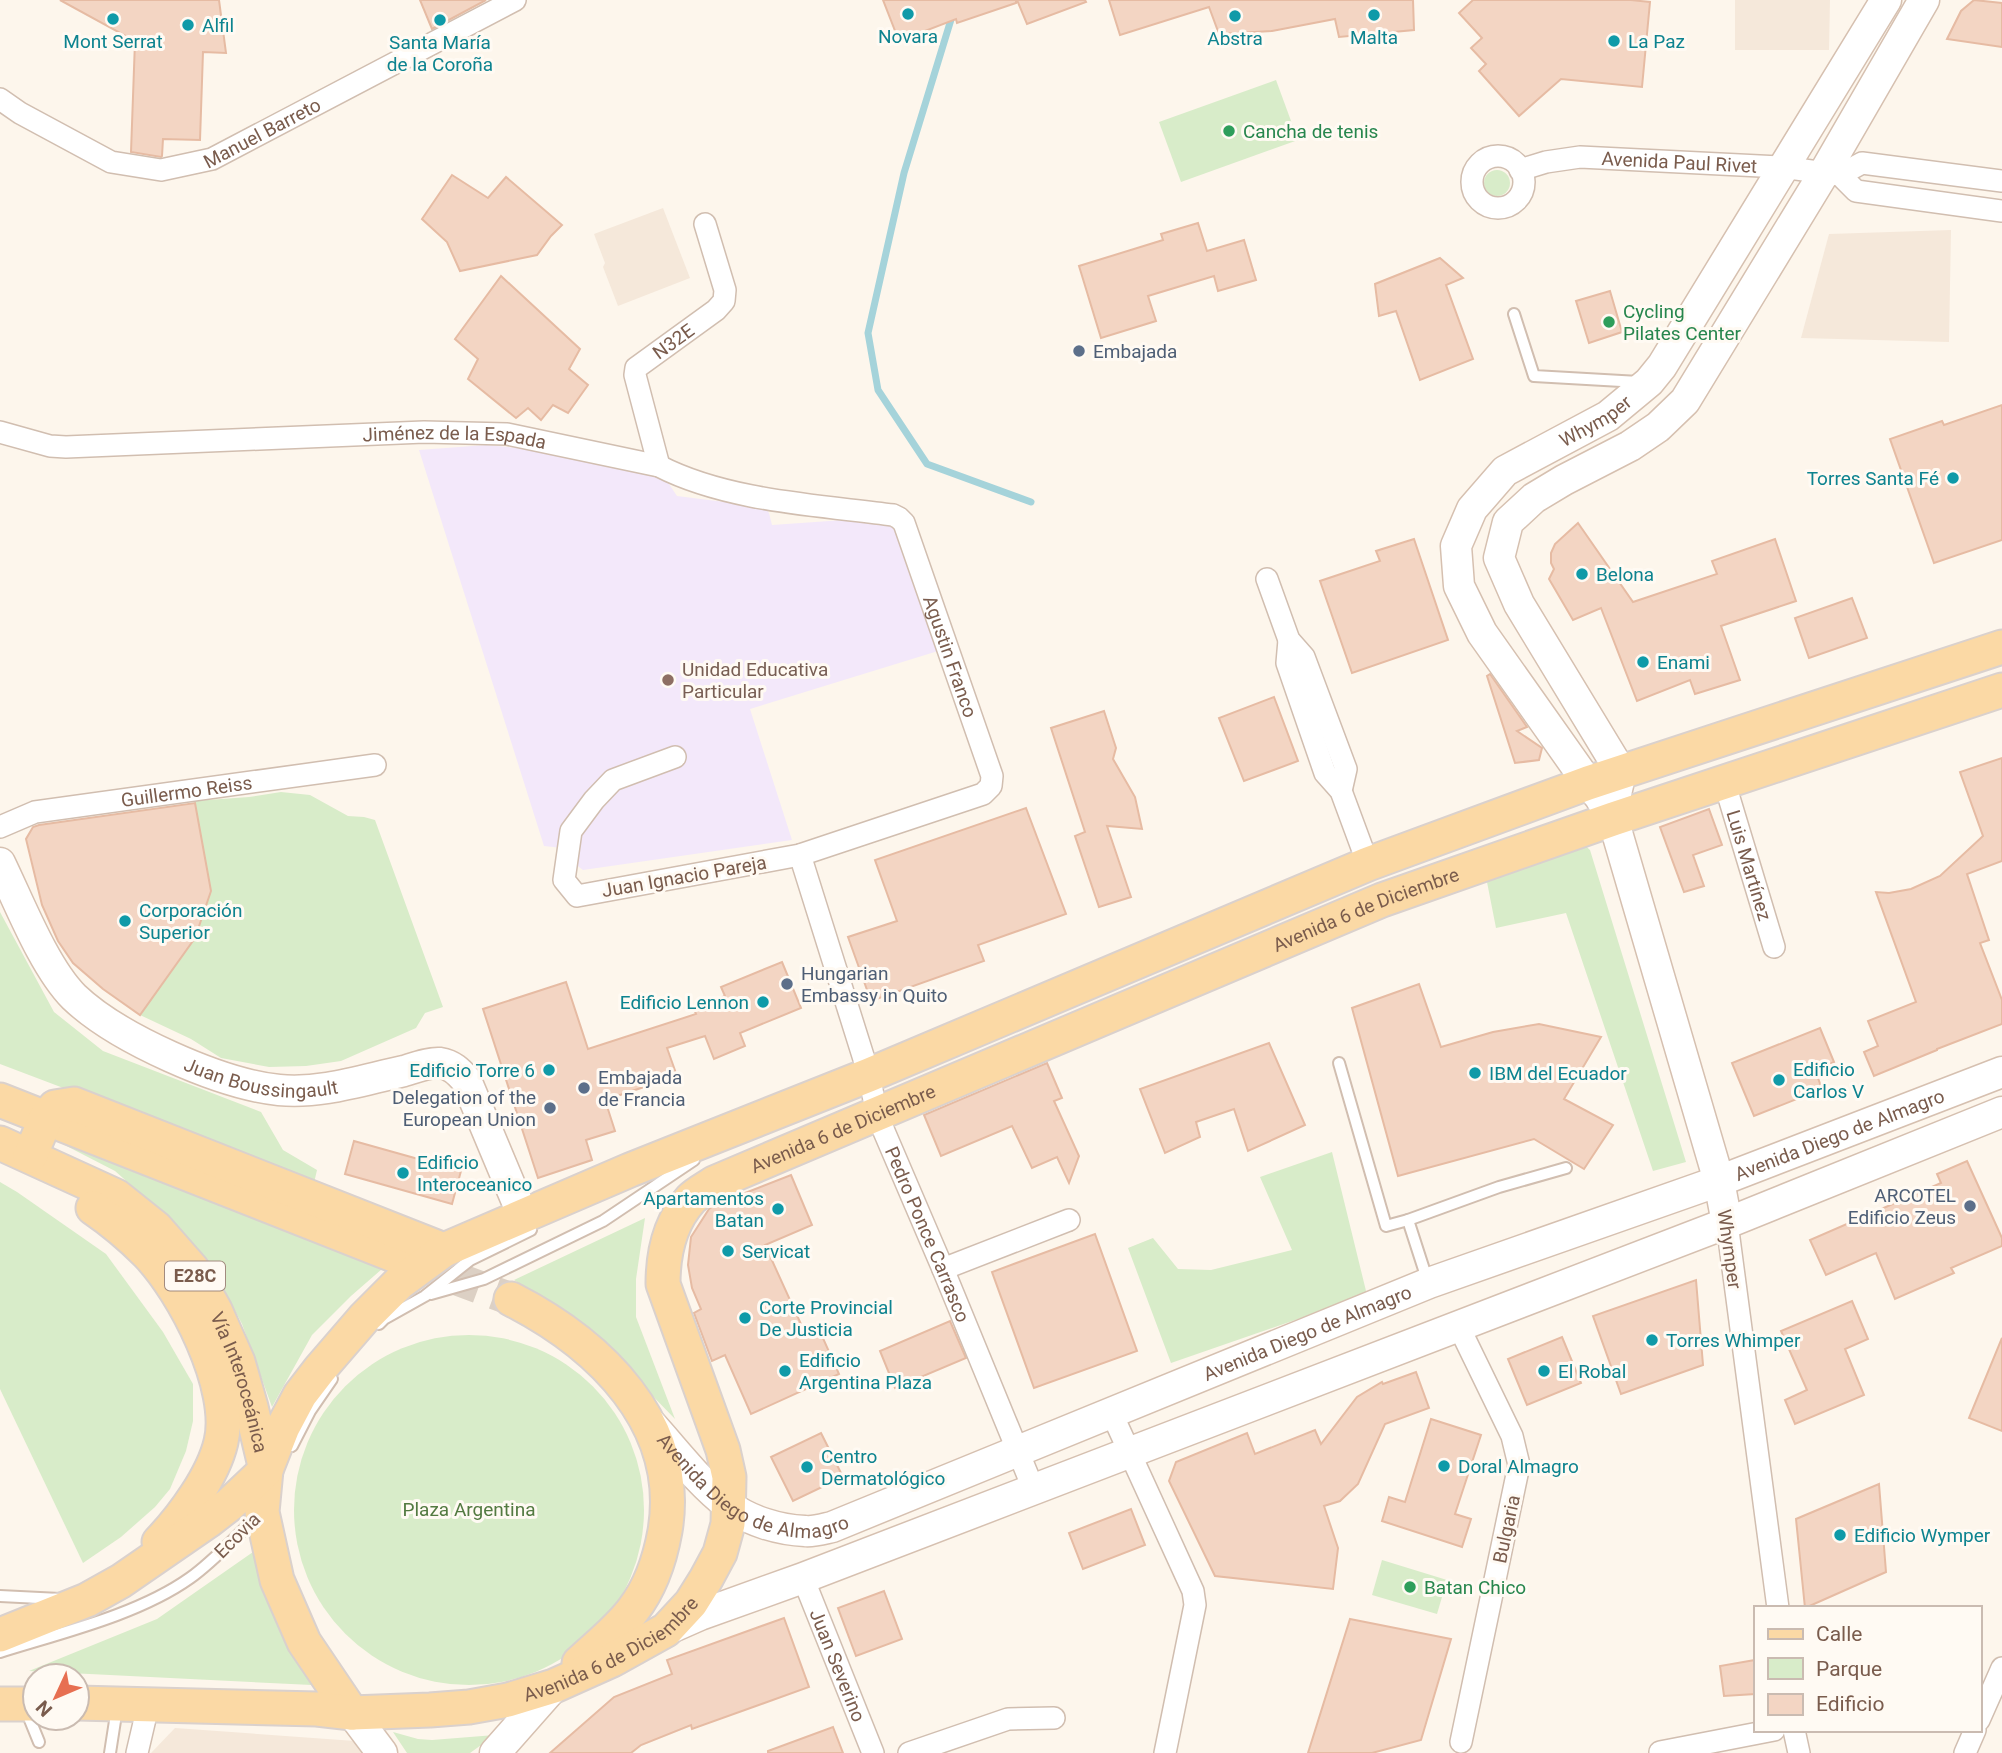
<svg xmlns="http://www.w3.org/2000/svg" width="2002" height="1753" font-family="Roboto,sans-serif">
<rect width="100%" height="100%" fill="#fdf6ec"/>
<g fill="#f5e8da">
<polygon points="1735,0 1830,0 1829,50 1735,50"/>
<polygon points="663,208 690,278 618,306 603,267 605,263 594,234"/>
<polygon points="1951,230 1949,342 1801,338 1829,234"/>
<polygon points="175,1728 355,1741 364,1753 151,1753"/>
</g>
<polygon fill="#f3e8fa" points="486,445 577,454 665,478 677,496 765,507 769,513 772,525 887,517 893,519 938,651 750,709 792,840 583,870 575,864 572,849 544,846 419,450"/>
<g fill="#d8ecc9">
<polygon points="1276,80 1298,140 1181,182 1159,122"/>
<circle cx="1497" cy="183" r="13"/>
<polygon points="281,792 310,795 348,816 364,817 375,820 443,1007 425,1013 416,1028 341,1061 306,1066 269,1067 221,1058 191,1039 140,1015 195,938 211,891 194,801 249,797"/>
<polygon points="1578,839 1590,850 1686,1162 1653,1171 1566,913 1496,928 1486,877"/>
<polygon points="0,912 54,1012 103,1051 261,1112 283,1150 317,1170 314,1183 0,1064"/>
<polygon points="60,1134 382,1269 351,1296 312,1335 272,1407 242,1324 214,1271 174,1223 115,1171 51,1138"/>
<polygon points="1332,1152 1367,1295 1171,1363 1128,1248 1153,1238 1178,1269 1211,1270 1292,1250 1260,1177"/>
<polygon points="0,1182 17,1192 106,1254 163,1332 193,1384 193,1421 186,1451 170,1489 155,1507 121,1537 83,1563 0,1389"/>
<polygon points="645,1218 636,1279 636,1317 675,1419 586,1327 514,1280"/>
<circle cx="469" cy="1510" r="175"/>
<polygon points="253,1552 312,1685 29,1671 157,1619"/>
<polygon points="1382,1560 1447,1580 1437,1614 1372,1595"/>
<polygon points="393,1732 418,1739 432,1740 495,1735 470,1753 407,1753"/>
</g>
<g fill="none" stroke-linecap="round" stroke-linejoin="round">
<polyline stroke="#a5d3da" stroke-width="7" points="957,0 904,173 868,333 878,390 927,464 1031,502"/>
</g>
<g fill="#f3d5c3" stroke="#e6bba3" stroke-width="2">
<polygon points="60,0 219,0 226,53 203,52 200,140 163,139 162,156 161,157 131,152 135,41"/>
<polygon points="420,0 486,0 432,29"/>
<polygon points="883,0 1016,0 1016,3 957,23 956,19 899,41"/>
<polygon points="1017,0 1085,0 1086,2 1027,24"/>
<polygon points="1109,0 1413,0 1414,30 1339,37 1335,19 1272,31 1219,34 1209,7 1120,35"/>
<polygon points="1473,0 1631,0 1650,2 1642,87 1561,79 1519,116 1479,71 1486,64 1471,48 1482,38 1459,13"/>
<polygon points="1974,0 2002,3 2002,47 1947,39 1961,11"/>
<polygon points="452,175 488,198 506,177 562,225 551,236 537,255 460,271 447,242 422,219"/>
<polygon points="1198,223 1207,251 1244,240 1256,280 1218,291 1214,276 1148,296 1156,321 1101,338 1079,266 1163,240 1161,234"/>
<polygon points="1440,258 1463,278 1446,285 1473,359 1420,380 1396,311 1379,316 1375,284"/>
<polygon points="501,276 580,349 569,369 588,385 568,413 553,405 541,420 528,408 516,418 468,379 478,359 455,339"/>
<polygon points="1610,291 1622,332 1589,343 1576,301"/>
<polygon points="2002,405 2002,540 1934,563 1890,439 1942,421 1944,425"/>
<polygon points="1578,523 1633,602 1717,574 1712,561 1775,539 1796,601 1721,626 1740,680 1695,694 1690,680 1637,701 1601,608 1573,620 1549,579 1554,569 1551,563 1551,553 1555,544"/>
<polygon points="1414,539 1448,640 1352,673 1320,581 1380,561 1376,551"/>
<polygon points="1852,598 1867,638 1809,658 1795,618"/>
<polygon points="1490,674 1527,727 1517,731 1542,748 1539,760 1515,763 1487,676"/>
<polygon points="1274,697 1298,761 1244,781 1219,718"/>
<polygon points="1104,711 1116,748 1113,759 1135,797 1142,829 1107,826 1131,897 1099,907 1075,836 1085,832 1051,728"/>
<polygon points="2002,758 2002,861 1967,874 1989,940 1980,943 2002,1000 2002,1024 1937,1049 1937,1050 1874,1076 1864,1052 1878,1046 1868,1021 1916,1002 1876,892 1889,893 1911,889 1940,876 1983,836 1960,772"/>
<polygon points="195,803 211,891 195,938 140,1015 103,989 73,963 58,941 42,905 26,839 33,827 39,825"/>
<polygon points="1026,808 1066,914 978,945 984,961 871,1001 848,937 897,921 875,860"/>
<polygon points="1709,809 1722,845 1693,855 1704,886 1684,892 1660,827"/>
<polygon points="782,962 801,1008 740,1033 745,1046 714,1059 705,1036 667,1048 677,1076 605,1100 615,1131 586,1140 592,1160 538,1178 483,1009 566,982 588,1049 696,1014 694,1009 725,996 721,987"/>
<polygon points="1419,984 1441,1047 1493,1032 1539,1024 1601,1037 1564,1099 1613,1125 1584,1169 1534,1139 1398,1176 1352,1008"/>
<polygon points="1820,1028 1834,1062 1815,1070 1822,1089 1754,1116 1732,1063"/>
<polygon points="1269,1043 1305,1125 1248,1151 1234,1109 1196,1122 1200,1137 1165,1153 1140,1089"/>
<polygon points="1047,1063 1062,1098 1054,1101 1079,1156 1069,1183 1057,1157 1032,1168 1012,1126 941,1156 924,1115"/>
<polygon points="354,1141 461,1171 452,1204 345,1174"/>
<polygon points="1967,1161 2002,1238 2002,1246 1951,1268 1954,1273 1895,1299 1876,1253 1826,1275 1810,1240 1941,1183 1937,1174"/>
<polygon points="791,1175 812,1225 765,1245 805,1333 818,1327 839,1374 751,1414 725,1355 712,1361 694,1313 701,1309 692,1288 688,1265 691,1237 709,1209 715,1205 739,1194 740,1195"/>
<polygon points="1095,1234 1137,1351 1034,1388 992,1272"/>
<polygon points="1696,1280 1703,1365 1621,1394 1593,1316"/>
<polygon points="1852,1301 1868,1339 1845,1349 1864,1395 1795,1424 1785,1400 1807,1390 1781,1331"/>
<polygon points="950,1321 966,1358 895,1388 880,1351"/>
<polygon points="1562,1337 1581,1383 1527,1405 1508,1359"/>
<polygon points="2002,1338 2002,1431 1969,1418"/>
<polygon points="1416,1372 1429,1408 1385,1424 1358,1484 1340,1501 1324,1506 1338,1548 1333,1589 1215,1576 1169,1481 1176,1462 1247,1433 1255,1454 1315,1430 1321,1444 1357,1397 1382,1382 1383,1384"/>
<polygon points="1431,1419 1481,1435 1455,1514 1471,1519 1462,1547 1382,1521 1389,1497 1405,1502"/>
<polygon points="821,1433 843,1477 793,1501 771,1457"/>
<polygon points="1879,1484 1886,1572 1805,1608 1796,1519"/>
<polygon points="1131,1509 1145,1545 1083,1569 1069,1533"/>
<polygon points="884,1591 902,1639 856,1656 838,1608"/>
<polygon points="784,1618 809,1687 692,1729 691,1725 641,1745 631,1753 550,1753 614,1697 672,1674 667,1660"/>
<polygon points="1350,1619 1451,1639 1421,1740 1372,1753 1308,1753"/>
<polygon points="1755,1660 1755,1694 1724,1696 1720,1666"/>
<polygon points="833,1727 843,1753 768,1753 768,1751"/>
</g>
<g fill="none" stroke-linecap="round" stroke-linejoin="round">
<polyline stroke="#dcd0c4" stroke-width="33" stroke-dasharray="33 17" stroke-linecap="butt" points="401,1258 511,1299"/>
<defs>
<g id="lane">
<polyline points="1514,314 1534,376 1639,382"/>
<polyline points="1339,1063 1386,1226 1408,1220"/>
<polyline points="1428,1282 1408,1220 1499,1187 1566,1168"/>
<polyline points="431,1294 484,1279 603,1221 694,1160"/>
<polyline points="379,1324 384,1319 425,1296 470,1260 531,1230"/>
<polyline points="292,1446 310,1411 332,1379"/>
<polyline points="0,1596 60,1599"/>
<path d="M 0,1652 C 60,1633 138,1615 190,1578 C 214,1561 235,1537 257,1517"/>
<polyline points="26,1710 39,1742"/>
<polyline points="110,1753 117,1708"/>
</g>
<g id="street">
<path id="s1" d="M 0,99 L 20,113 L 111,162 L 161,170 L 212,159 L 515,0"/>
<circle cx="1498" cy="182" r="26"/>
<path id="s2" d="M 1520,170 L 1546,162 L 1580,157 L 1782,167 L 1840,175 L 1856,191 L 2002,211"/>
<polyline points="1840,175 1862,163 2002,181"/>
<path id="s3" d="M 0,432 L 50,446 L 66,447 L 424,432 L 507,434 L 659,466 C 727,501 817,505 893,515 L 899,518 L 904,523 L 992,776 L 991,786 L 983,794 L 800,855 L 577,896 L 564,880 L 571,831 L 594,800 L 613,780 L 675,757"/>
<path id="s4" d="M 659,466 L 635,375 L 636,368 L 716,310 L 724,301 L 725,290 L 705,224"/>
<polyline points="1267,579 1289,640 1304,657 1346,769 1341,791"/>
<polyline points="1289,640 1287,663 1325,773 1341,791 1368,864"/>
<path id="s5" d="M 1724,781 L 1774,947"/>
<path id="s6" d="M 0,827 L 35,812 L 375,765"/>
<path id="s7" d="M 800,855 L 869,1075 L 877,1115 L 943,1269 L 1033,1488"/>
<polyline points="1727,1223 1778,1608"/>
<polyline points="943,1269 1069,1220"/>
<polyline points="1458,1325 1512,1436 1519,1465 1461,1742"/>
<polyline points="1112,1414 1193,1591 1195,1605 1165,1753"/>
<path id="s8" d="M 803,1578 L 873,1753"/>
<polyline points="1979,1720 2002,1668"/>
<polyline points="1794,1730 1799,1753"/>
<polyline points="1660,1752 1774,1730"/>
<polyline points="137,1753 148,1706"/>
<polyline points="909,1753 1008,1719 1054,1718"/>
<polyline points="1965,1753 1975,1730"/>
</g>
<g id="secondary">
<polyline points="1616,794 1621,772 1519,604 1499,558 1508,522 1534,498 1564,480 1630,446 1658,427 1685,401 1824,173 1924,0"/>
<path id="s9" d="M 0,863 C 19,902 44,967 74,997 C 117,1038 220,1084 279,1090 C 322,1094 362,1080 404,1071 C 414,1068 429,1062 440,1063 C 452,1065 458,1071 466,1080 L 523,1216"/>
<path id="s10" d="M 1727,1223 L 1719,1181 L 1613,819 L 1599,796 L 1588,783 L 1482,633 L 1459,586 L 1456,546 L 1472,509 L 1505,471 L 1608,416 L 1649,382 L 1662,366 L 1886,0"/>
<path id="s11" d="M 649,1422 C 674,1449 698,1482 728,1505 C 749,1521 779,1530 805,1531 C 813,1532 823,1529 832,1527 L 1429,1283 L 1719,1181 L 2002,1072"/>
<polyline points="666,1630 700,1615 803,1578 1727,1223 2002,1112"/>
<polyline points="352,1713 382,1753"/>
<polyline points="495,1753 554,1686"/>
</g>
<g id="primary">
<polyline points="0,1100 401,1258"/>
<path id="s12" d="M 0,1143 L 116,1196 L 156,1228 L 192,1269 L 215,1310 L 238,1362 L 251,1407 L 266,1470 L 262,1512 L 277,1580 L 304,1642 L 352,1713"/>
<polyline points="30,1156 46,1118 55,1107 74,1104 444,1250"/>
<path d="M 93,1208 C 112,1221 130,1236 147,1253 C 184,1291 234,1388 221,1442 C 213,1476 183,1517 159,1542"/>
<path d="M 511,1299 C 599,1344 683,1423 665,1531 C 660,1559 650,1588 633,1610 C 618,1630 597,1646 579,1663"/>
<polyline points="0,1635 87,1600 121,1581 208,1521 230,1504 266,1470 283,1427 300,1395 320,1369 364,1318 399,1283 444,1250 630,1170 869,1075 1368,864 1588,783 2002,647"/>
<path id="s13" d="M 77,1703 L 317,1709 L 352,1713 L 430,1710 L 469,1707 L 508,1700 L 554,1686 L 612,1660 L 666,1630 L 691,1603 L 706,1579 L 720,1553 L 728,1524 L 729,1477 L 723,1450 L 663,1284 C 663,1254 670,1222 691,1199 C 697,1193 707,1188 714,1183 L 1382,900 L 1613,819 L 2002,690"/>
<polyline points="0,1704 35,1704"/>
</g>
</defs>
<use href="#lane" stroke="#d1beb0" stroke-width="14"/>
<use href="#street" stroke="#d1beb0" stroke-width="24"/>
<use href="#secondary" stroke="#d6c0b0" stroke-width="33"/>
<use href="#primary" stroke="#dad1cd" stroke-width="37"/>
<use href="#lane" stroke="#fff" stroke-width="10"/>
<use href="#street" stroke="#fff" stroke-width="21"/>
<use href="#secondary" stroke="#fff" stroke-width="30"/>
<use href="#primary" stroke="#fbd9a5" stroke-width="33"/>
</g>
<g fill="#0f9aa8" stroke="#fffaf3" stroke-width="2.5">
<circle cx="908" cy="14" r="7"/>
<circle cx="1374" cy="15" r="7"/>
<circle cx="1235" cy="16" r="7"/>
<circle cx="113" cy="19" r="7"/>
<circle cx="440" cy="20" r="7"/>
<circle cx="188" cy="25" r="7"/>
<circle cx="1614" cy="41" r="7"/>
<circle cx="1953" cy="478" r="7"/>
<circle cx="1582" cy="574" r="7"/>
<circle cx="1643" cy="662" r="7"/>
<circle cx="125" cy="921" r="7"/>
<circle cx="763" cy="1002" r="7"/>
<circle cx="549" cy="1070" r="7"/>
<circle cx="1475" cy="1073" r="7"/>
<circle cx="1779" cy="1080" r="7"/>
<circle cx="403" cy="1173" r="7"/>
<circle cx="778" cy="1209" r="7"/>
<circle cx="728" cy="1251" r="7"/>
<circle cx="745" cy="1318" r="7"/>
<circle cx="1652" cy="1340" r="7"/>
<circle cx="785" cy="1371" r="7"/>
<circle cx="1544" cy="1371" r="7"/>
<circle cx="1444" cy="1466" r="7"/>
<circle cx="807" cy="1467" r="7"/>
<circle cx="1840" cy="1535" r="7"/>
</g>
<g fill="#2e9e5b" stroke="#fffaf3" stroke-width="2.5">
<circle cx="1229" cy="131" r="7"/>
<circle cx="1609" cy="322" r="7"/>
<circle cx="1410" cy="1587" r="7"/>
</g>
<g fill="#5c6f8a" stroke="#fffaf3" stroke-width="2.5">
<circle cx="1079" cy="351" r="7"/>
<circle cx="787" cy="984" r="7"/>
<circle cx="584" cy="1088" r="7"/>
<circle cx="550" cy="1108" r="7"/>
<circle cx="1970" cy="1206" r="7"/>
</g>
<circle fill="#8d6e63" stroke="#fffaf3" stroke-width="2.5" cx="668" cy="680" r="7"/>
<g text-anchor="middle" stroke-width="6" stroke-linejoin="round" paint-order="stroke">
<rect fill="#fffaf3" stroke="#a28b7f" stroke-width="2" x="165" y="1261.5" width="60" height="29" rx="5"/>
<g font-size="18" font-weight="bold" fill="#7a5c4d">
<text x="195" y="1282">E28C</text>
</g>
<g font-size="19" fill="#0d838f" stroke="#fffaf3" text-anchor="start">
<text x="202" y="32">Alfil</text>
<text x="908" y="43" text-anchor="middle">Novara</text>
<text x="1374" y="44" text-anchor="middle">Malta</text>
<text x="1235" y="45" text-anchor="middle">Abstra</text>
<text x="113" y="48" text-anchor="middle">Mont Serrat</text>
<text x="1628" y="48">La Paz</text>
<text x="440" y="49" text-anchor="middle">Santa María<tspan x="440" dy="22">de la Coroña</tspan></text>
<text x="1939" y="485" text-anchor="end">Torres Santa Fé</text>
<text x="1596" y="581">Belona</text>
<text x="1657" y="669">Enami</text>
<text x="139" y="917">Corporación<tspan x="139" dy="22">Superior</tspan></text>
<text x="749" y="1009" text-anchor="end">Edificio Lennon</text>
<text x="1793" y="1076">Edificio<tspan x="1793" dy="22">Carlos V</tspan></text>
<text x="535" y="1077" text-anchor="end">Edificio Torre 6</text>
<text x="1489" y="1080">IBM del Ecuador</text>
<text x="417" y="1169">Edificio<tspan x="417" dy="22">Interoceanico</tspan></text>
<text x="764" y="1205" text-anchor="end">Apartamentos<tspan x="764" dy="22">Batan</tspan></text>
<text x="742" y="1258">Servicat</text>
<text x="759" y="1314">Corte Provincial<tspan x="759" dy="22">De Justicia</tspan></text>
<text x="1666" y="1347">Torres Whimper</text>
<text x="799" y="1367">Edificio<tspan x="799" dy="22">Argentina Plaza</tspan></text>
<text x="1558" y="1378">El Robal</text>
<text x="821" y="1463">Centro<tspan x="821" dy="22">Dermatológico</tspan></text>
<text x="1458" y="1473">Doral Almagro</text>
<text x="1854" y="1542">Edificio Wymper</text>
</g>
<g font-size="19" fill="#7a5c4d" stroke="#fffaf3">
<text dy="7" stroke="none"><textPath href="#s1" startOffset="287">Manuel Barreto</textPath></text>
<text dy="7" stroke="none"><textPath href="#s2" startOffset="161">Avenida Paul Rivet</textPath></text>
<text dy="7" stroke="none"><textPath href="#s4" startOffset="147">N32E</textPath></text>
<text dy="7" stroke="none"><textPath href="#s10" startOffset="934">Whymper</textPath></text>
<text dy="7" stroke="none"><textPath href="#s3" startOffset="457">Jiménez de la Espada</textPath></text>
<text dy="7" stroke="none"><textPath href="#s3" startOffset="1060">Agustin Franco</textPath></text>
<text dy="7" stroke="none"><textPath href="#s6" startOffset="191">Guillermo Reiss</textPath></text>
<text dy="7" stroke="none"><textPath href="#s5" startOffset="88">Luis Martínez</textPath></text>
<text transform="translate(684 876) rotate(-10)" y="7">Juan Ignacio Pareja</text>
<text dy="7" stroke="none"><textPath href="#s13" startOffset="1808">Avenida 6 de Diciembre</textPath></text>
<text dy="7" stroke="none"><textPath href="#s9" startOffset="362">Juan Boussingault</textPath></text>
<text dy="7" stroke="none"><textPath href="#s13" startOffset="1241">Avenida 6 de Diciembre</textPath></text>
<text dy="7" stroke="none"><textPath href="#s11" startOffset="1306">Avenida Diego de Almagro</textPath></text>
<text dy="7" stroke="none"><textPath href="#s7" startOffset="401">Pedro Ponce Carrasco</textPath></text>
<text transform="translate(1730 1249) rotate(82)" y="7">Whymper</text>
<text dy="7" stroke="none"><textPath href="#s11" startOffset="738">Avenida Diego de Almagro</textPath></text>
<text dy="7" stroke="none"><textPath href="#s12" startOffset="357">Vía Interoceánica</textPath></text>
<text dy="7" stroke="none"><textPath href="#s11" startOffset="130">Avenida Diego de Almagro</textPath></text>
<text transform="translate(1506 1529) rotate(-78)" y="7">Bulgaria</text>
<text transform="translate(237 1535) rotate(-45)" y="7">Ecovia</text>
<text dy="7" stroke="none"><textPath href="#s13" startOffset="548">Avenida 6 de Diciembre</textPath></text>
<text dy="7" stroke="none"><textPath href="#s8" startOffset="94">Juan Severino</textPath></text>
</g>
<g font-size="19" fill="#27864d" stroke="#fffaf3" text-anchor="start">
<text x="1243" y="138">Cancha de tenis</text>
<text x="1623" y="318">Cycling<tspan x="1623" dy="22">Pilates Center</tspan></text>
<text x="1424" y="1594">Batan Chico</text>
</g>
<g font-size="19" fill="#4e5e75" stroke="#fffaf3" text-anchor="start">
<text x="1093" y="358">Embajada</text>
<text x="801" y="980">Hungarian<tspan x="801" dy="22">Embassy in Quito</tspan></text>
<text x="598" y="1084">Embajada<tspan x="598" dy="22">de Francia</tspan></text>
<text x="536" y="1104" text-anchor="end">Delegation of the<tspan x="536" dy="22">European Union</tspan></text>
<text x="1956" y="1202" text-anchor="end">ARCOTEL<tspan x="1956" dy="22">Edificio Zeus</tspan></text>
</g>
<g font-size="19" fill="#785e54" stroke="#fffaf3" text-anchor="start">
<text x="682" y="676">Unidad Educativa<tspan x="682" dy="22">Particular</tspan></text>
</g>
<g font-size="19" fill="#537a41" stroke="#fffaf3">
<text x="469" y="1516">Plaza Argentina</text>
</g>
</g>
<rect x="1754" y="1606" width="228" height="126" fill="#fffaf3" stroke="#cabbb1" stroke-width="2"/>
<rect x="1768" y="1629" width="35" height="10" fill="#fbd9a5" stroke="#cabbb1" stroke-width="2"/>
<text x="1816" y="1641" font-size="21" fill="#7a5c4d">Calle</text>
<rect x="1768" y="1658" width="35" height="21" fill="#d8ecc9" stroke="#cabbb1" stroke-width="2"/>
<text x="1816" y="1676" font-size="21" fill="#7a5c4d">Parque</text>
<rect x="1768" y="1694" width="35" height="21" fill="#f3d5c3" stroke="#cabbb1" stroke-width="2"/>
<text x="1816" y="1711" font-size="21" fill="#7a5c4d">Edificio</text>
<g transform="translate(56 1697) rotate(226)"><circle r="33" fill="#fffaf3" stroke="#cabbb1" stroke-width="2"/>
<path d="M0-5L12 26L0 18L-12 26Z" fill="#e76f51"/>
<text y="-10" font-size="19" font-weight="bold" text-anchor="middle" fill="#7a5c4d">N</text>
</g>
</svg>
